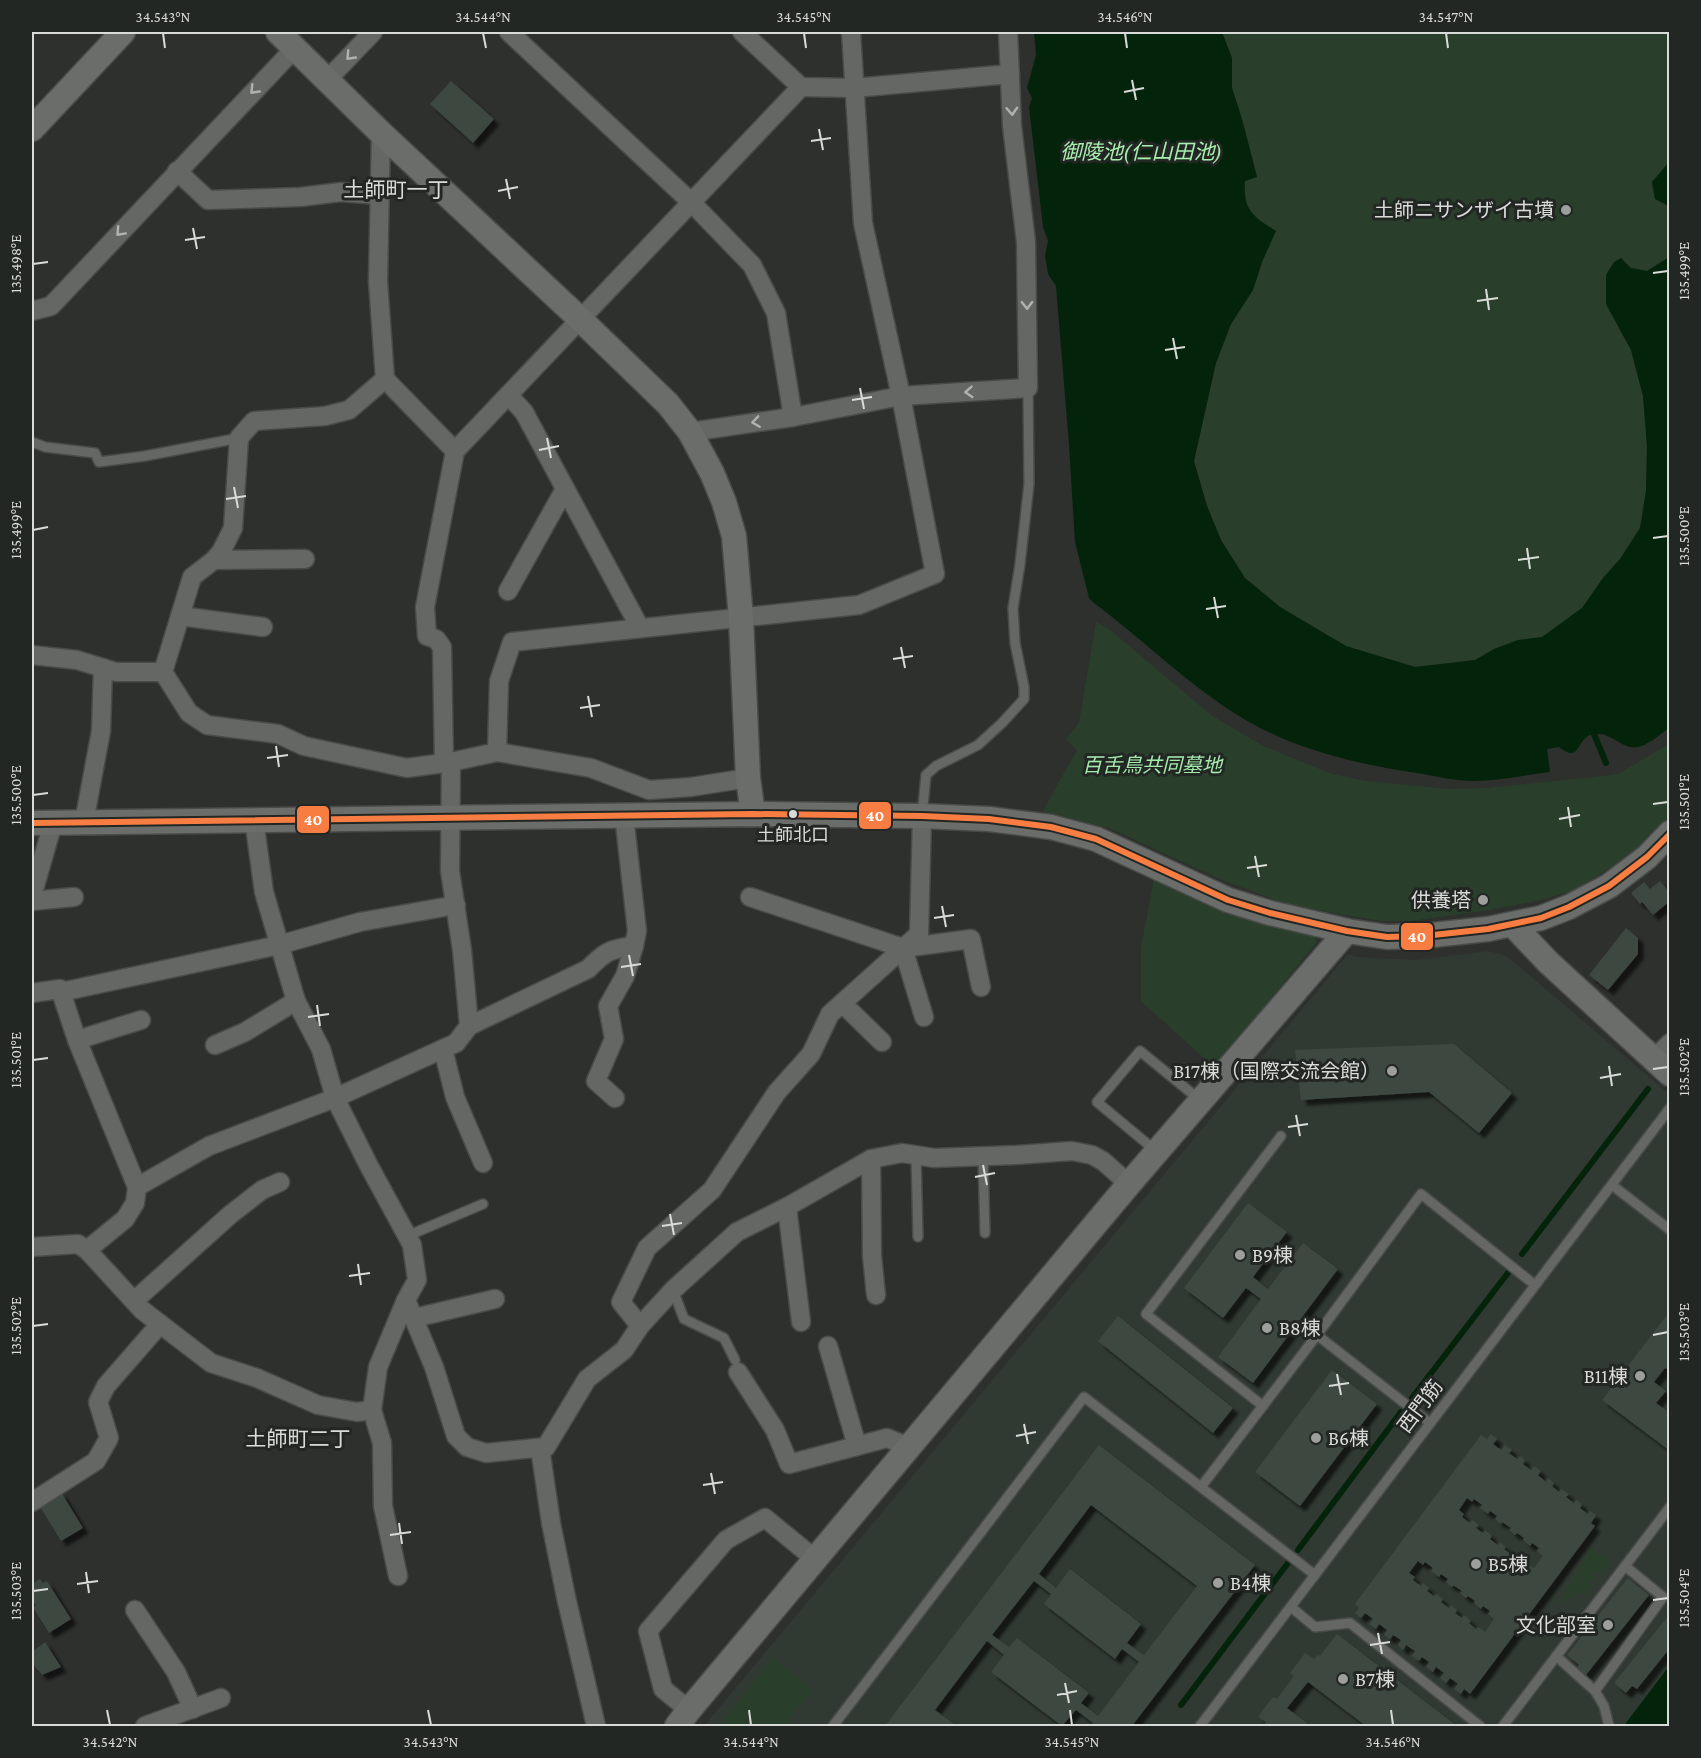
<svg xmlns="http://www.w3.org/2000/svg" width="1701" height="1758" font-family="'Crimson Pro','Noto Sans JP',serif">
<defs>
<filter id="shadow"><feDropShadow dx="5.5" dy="5.5" stdDeviation="1.5" flood-color="#0009"/></filter>
</defs>
<rect width="100%" height="100%" fill="#2e302e"/>
<polygon fill="#313a32" points="1488,951 1504,955 1520,967 1669,1094 1669,1726 704,1726 1348,954 1356,957 1416,960"/>
<g fill="#293f2b">
<polygon points="1222,32 1669,32 1669,162 1652,183 1655,199 1669,206 1669,257 1647,271 1631,268 1606,304 1631,350 1643,396 1647,447 1646,491 1640,528 1620,559 1603,578 1582,608 1542,637 1518,640 1494,649 1475,660 1415,667 1346,646 1280,607 1245,578 1221,540 1207,506 1194,461 1216,363 1231,324 1253,290 1262,263 1254,216 1243,199 1244,181 1257,177 1242,119 1232,88 1232,58"/>
<polygon points="1096,622 1109,629 1211,715 1263,746 1332,774 1365,781 1449,789 1487,788 1602,776 1618,774 1669,744 1669,816 1647,840 1635,850 1610,868 1574,890 1541,900 1489,910 1411,921 1381,921 1328,912 1283,903 1222,880 1109,828 1043,811 1077,750 1066,739 1079,723"/>
<polygon points="1154,879 1219,908 1315,935 1316,943 1215,1068 1141,1001 1141,947"/>
<polygon points="1591,1547 1597,1553 1608,1555 1607,1562 1611,1564 1608,1570 1598,1567 1605,1575 1593,1572 1595,1578 1600,1581 1586,1579 1594,1588 1586,1588 1588,1596 1579,1593 1559,1604"/>
<polygon points="773,1658 812,1690 784,1726 719,1726"/>
</g>
<g fill="#04230b">
<path d="M 1034,32 L 1222,32 L 1232,58 L 1232,88 L 1242,119 L 1257,177 L 1245,181 C 1243,211 1253,216 1276,231 L 1262,262 L 1253,290 L 1231,324 L 1216,363 L 1194,461 L 1207,506 L 1221,540 L 1245,578 L 1280,607 L 1346,646 L 1415,667 L 1475,660 L 1494,649 L 1518,640 L 1542,637 L 1582,608 L 1603,578 L 1620,559 L 1640,528 L 1646,491 L 1647,447 L 1643,396 L 1631,350 L 1606,304 L 1606,275 L 1614,262 L 1621,258 L 1631,268 L 1647,271 L 1669,257 L 1669,728 C 1661,734 1651,742 1642,746 C 1623,753 1612,731 1594,734 C 1575,737 1582,765 1559,747 L 1547,749 L 1550,772 C 1525,775 1499,781 1473,781 C 1457,781 1439,777 1423,774 C 1353,764 1281,747 1222,705 C 1177,674 1138,636 1094,603 L 1089,598 L 1075,542 L 1069,445 L 1056,286 L 1048,274 L 1045,256 L 1048,241 L 1043,227 L 1029,107 L 1032,98 L 1027,88 L 1036,55 Z"/>
<polygon points="1669,162 1670,206 1669,206 1655,199 1652,182"/>
<polygon points="1669,1666 1669,1726 1625,1726 1626,1723"/>
</g>
<g fill="none" stroke-linecap="round" stroke-linejoin="round">
<g stroke="#04230b" stroke-width="6">
<polyline points="1594,734 1606,763"/>
<polyline points="1522,1254 1648,1089"/>
<polyline points="1412,1398 1511,1269"/>
<polyline points="1298,1550 1401,1412"/>
<polyline points="1181,1705 1288,1563"/>
</g>
</g>
<g fill="#3e4840" fill-rule="evenodd" filter="url(#shadow)">
<polygon points="451,81 494,119 473,143 430,104"/>
<polygon points="1660,881 1670,893 1670,901 1653,915 1642,902 1640,904 1631,893 1644,882 1650,889"/>
<polygon points="1626,928 1638,938 1638,954 1608,990 1589,975"/>
<polygon points="1454,1044 1512,1093 1479,1133 1429,1092 1301,1100 1295,1050"/>
<polygon points="1248,1203 1287,1232 1253,1277 1268,1289 1303,1243 1338,1269 1253,1383 1218,1357 1261,1299 1246,1288 1223,1318 1184,1288"/>
<polygon points="1670,1311 1670,1365 1666,1369 1665,1368 1654,1382 1666,1391 1656,1403 1670,1413 1670,1451 1602,1400"/>
<polygon points="1118,1316 1233,1408 1213,1433 1098,1341"/>
<polygon points="1332,1370 1377,1404 1300,1506 1255,1472"/>
<path d="M 1491,1434 L 1497,1439 L 1493,1444 L 1501,1450 L 1505,1445 L 1512,1450 L 1509,1453 L 1517,1459 L 1520,1456 L 1525,1460 L 1523,1464 L 1531,1470 L 1534,1466 L 1541,1471 L 1538,1475 L 1546,1482 L 1548,1478 L 1554,1483 L 1552,1486 L 1559,1492 L 1561,1489 L 1569,1494 L 1566,1497 L 1574,1503 L 1576,1500 L 1582,1504 L 1580,1508 L 1588,1514 L 1590,1511 L 1596,1515 L 1591,1523 L 1595,1526 L 1470,1694 L 1464,1689 L 1461,1694 L 1454,1689 L 1458,1684 L 1450,1678 L 1446,1683 L 1440,1678 L 1444,1673 L 1436,1667 L 1433,1672 L 1426,1667 L 1429,1662 L 1422,1657 L 1419,1661 L 1412,1656 L 1415,1651 L 1406,1645 L 1403,1650 L 1398,1645 L 1401,1640 L 1393,1635 L 1390,1639 L 1384,1635 L 1387,1630 L 1379,1624 L 1376,1629 L 1369,1624 L 1373,1619 L 1365,1613 L 1361,1618 L 1355,1613 L 1359,1608 L 1355,1604 L 1481,1435 L 1487,1439 ZM 1467,1498 L 1472,1502 L 1474,1499 L 1482,1505 L 1480,1508 L 1488,1514 L 1490,1511 L 1497,1516 L 1495,1519 L 1501,1524 L 1502,1522 L 1511,1528 L 1509,1530 L 1515,1535 L 1517,1533 L 1524,1538 L 1523,1540 L 1530,1546 L 1532,1543 L 1539,1548 L 1537,1551 L 1543,1556 L 1534,1568 L 1527,1564 L 1525,1566 L 1518,1560 L 1520,1558 L 1513,1553 L 1512,1555 L 1504,1549 L 1506,1547 L 1500,1542 L 1498,1545 L 1490,1539 L 1492,1536 L 1485,1530 L 1483,1533 L 1476,1528 L 1479,1525 L 1472,1520 L 1470,1523 L 1462,1517 L 1464,1514 L 1459,1510 ZM 1418,1561 L 1423,1565 L 1425,1562 L 1433,1568 L 1431,1571 L 1439,1577 L 1441,1574 L 1448,1579 L 1446,1582 L 1452,1587 L 1453,1585 L 1462,1591 L 1460,1593 L 1466,1598 L 1468,1596 L 1475,1601 L 1474,1603 L 1481,1609 L 1483,1606 L 1490,1611 L 1488,1614 L 1494,1619 L 1485,1632 L 1478,1627 L 1476,1629 L 1469,1623 L 1471,1621 L 1464,1615 L 1462,1618 L 1455,1613 L 1457,1610 L 1451,1605 L 1449,1608 L 1441,1602 L 1443,1599 L 1436,1594 L 1434,1596 L 1427,1591 L 1429,1588 L 1423,1583 L 1421,1586 L 1413,1580 L 1415,1577 L 1409,1573 Z"/>
<path d="M 1099,1445 L 1255,1565 L 1132,1726 L 1090,1726 L 1093,1723 L 1076,1710 L 1062,1726 L 991,1672 L 1004,1655 L 987,1641 L 935,1710 L 957,1726 L 885,1726 ZM 1091,1505 L 1197,1586 L 1144,1655 L 1127,1643 L 1141,1624 L 1070,1569 L 1056,1588 L 1039,1574 ZM 1034,1581 L 1051,1594 L 1044,1604 L 1115,1659 L 1122,1649 L 1139,1662 L 1098,1716 L 1081,1703 L 1089,1693 L 1017,1638 L 1009,1647 L 992,1635 Z"/>
<polygon points="61,1492 83,1528 61,1541 39,1505"/>
<polygon points="1628,1578 1649,1595 1586,1675 1577,1668 1579,1665 1567,1655"/>
<polygon points="40,1579 43,1583 47,1581 71,1619 49,1633 33,1607 36,1606 32,1599 32,1584"/>
<polygon points="1670,1614 1670,1648 1637,1689 1632,1686 1626,1693 1614,1683"/>
<polygon points="1337,1634 1457,1726 1366,1726 1308,1682 1287,1708 1311,1726 1263,1726 1266,1722 1258,1717 1273,1697 1277,1699 1294,1676 1290,1673 1305,1653 1314,1659 1318,1655 1320,1656"/>
<polygon points="45,1642 61,1667 42,1675 33,1664 32,1652"/>
</g>
<g fill="none" stroke-linecap="round" stroke-linejoin="round">
<defs>
<g id="lane">
<polyline points="32,442 45,447 95,453 99,462 145,456 239,438"/>
<polyline points="922,816 926,775 936,766 978,745 1002,723 1024,699 1024,687 1015,643 1013,608 1020,564 1029,484 1028,388"/>
<polyline points="1156,1151 1097,1102 1140,1051 1200,1100"/>
<polyline points="916,1156 918,1237"/>
<polyline points="983,1157 985,1233"/>
<polyline points="1612,1185 1670,1230"/>
<polyline points="407,1236 483,1204"/>
<polyline points="673,1290 684,1319 724,1338 735,1360"/>
<polyline points="1317,1335 1430,1423"/>
<polyline points="1263,1406 1146,1314 1281,1136"/>
<polyline points="1201,1487 1317,1335 1421,1194 1535,1285"/>
<polyline points="1291,1607 1315,1627 1350,1623 1480,1726"/>
<polyline points="1556,1656 1595,1691 1663,1597 1625,1566"/>
<polyline points="1595,1691 1604,1706 1609,1726"/>
<polyline points="833,1726 1084,1397 1315,1575"/>
<polyline points="1200,1726 1670,1108"/>
<polyline points="1503,1726 1670,1507"/>
</g>
<g id="street">
<polyline points="509,32 691,202 752,265 776,313 793,417"/>
<polyline points="742,32 801,87 854,88 1010,74"/>
<polyline points="327,80 373,32"/>
<polyline points="381,133 378,281 385,379 455,451"/>
<polyline points="177,171 208,200 300,197 341,192 379,195"/>
<polyline points="32,311 51,306 295,48"/>
<polyline points="385,379 349,410 325,416 254,421 239,438 233,528 221,552 214,560 192,577 163,672 189,713 207,725 278,734 304,746 407,768 451,762 497,752 499,681 512,642 859,605 935,574 901,396 863,223 851,32"/>
<polyline points="508,395 524,412 640,628"/>
<polyline points="690,432 793,417 901,396 1028,388 1026,242 1012,126 1008,32"/>
<polyline points="214,560 305,559"/>
<polyline points="508,591 565,489"/>
<polyline points="180,616 263,627"/>
<polyline points="32,655 77,660 116,672 163,672"/>
<polyline points="497,752 591,768 649,790 691,787 748,778"/>
<polyline points="444,763 442,647 436,639 427,636 425,607 455,451 801,87"/>
<polyline points="254,820 264,892 296,1001 321,1049 335,1098 369,1166 412,1245 417,1280 406,1300 434,1367 456,1436 467,1447 486,1453 546,1447 587,1379 624,1350 640,1326 673,1290 737,1232 787,1207 871,1159 902,1153 934,1158 1016,1155 1072,1151 1092,1155 1103,1161 1129,1184"/>
<polyline points="84,822 101,731 103,668"/>
<polyline points="32,896 53,823"/>
<polyline points="750,897 903,948 971,939 981,987"/>
<polyline points="32,901 74,897"/>
<polyline points="903,948 924,1017"/>
<polyline points="61,992 279,945 360,922 456,905"/>
<polyline points="32,993 60,989 77,1040 137,1187 135,1203 125,1219 87,1250"/>
<polyline points="842,1003 882,1042"/>
<path d="M 469,1026 L 588,969 C 605,952 609,949 634,946"/>
<polyline points="77,1040 141,1020"/>
<polyline points="215,1045 245,1032 296,1001"/>
<polyline points="443,1049 455,1097 483,1163"/>
<polyline points="1653,1060 1670,1043"/>
<polyline points="615,1098 596,1081 614,1039 608,1006 625,976 634,946 637,931 624,815"/>
<polyline points="871,1159 872,1256 876,1295"/>
<polyline points="137,1187 209,1146 335,1098 456,1043 469,1026 462,950 450,871 451,762"/>
<polyline points="787,1207 801,1322"/>
<polyline points="32,1247 78,1244 87,1250 142,1310 211,1363 257,1378 318,1405 357,1412 372,1410"/>
<polyline points="134,1301 231,1214 262,1190 280,1182"/>
<polyline points="414,1318 495,1299"/>
<polyline points="640,1326 621,1302 647,1248 712,1190 777,1092 811,1054 830,1014 919,934 922,816"/>
<polyline points="828,1346 857,1446"/>
<polyline points="738,1372 775,1430 789,1464 887,1438 909,1447"/>
<polyline points="540,1448 551,1523 566,1597 596,1726"/>
<polyline points="32,1502 96,1461 109,1438 98,1402 106,1386 160,1324"/>
<polyline points="398,1576 383,1506 382,1443 372,1410 378,1367 406,1300"/>
<polyline points="135,1610 176,1672 193,1709"/>
<polyline points="689,1710 663,1689 648,1631 726,1540 765,1518 815,1559"/>
<polyline points="145,1726 221,1698"/>
</g>
<g id="secondary">
<polyline points="278,32 381,133 580,319 668,404 690,432 712,473 724,502 734,536 741,618 748,778 753,814"/>
<polyline points="32,129 123,32"/>
<polyline points="32,823 753,814 922,816 989,819 1051,827 1096,839 1228,900 1270,913 1347,931 1387,937 1424,936 1488,929 1541,918 1569,907 1609,886 1647,857 1670,833"/>
<polyline points="1513,925 1548,962 1670,1074"/>
<polyline points="677,1726 689,1710 1129,1184 1347,931"/>
</g>
</defs>
<use href="#lane" stroke="#494b49" stroke-width="12"/>
<use href="#street" stroke="#494b49" stroke-width="21"/>
<use href="#secondary" stroke="#494b49" stroke-width="27"/>
<use href="#lane" stroke="#656765" stroke-width="9"/>
<use href="#street" stroke="#656765" stroke-width="18"/>
<use href="#secondary" stroke="#6a6d6a" stroke-width="24"/>
<defs>
<polyline id="bus-1" points="32,823 753,814 922,816 989,819 1051,827 1096,839 1228,900 1270,913 1347,931 1387,937 1424,936 1488,929 1541,918 1569,907 1609,886 1647,857 1670,834"/>
</defs>
<use href="#bus-1" stroke="#232724" stroke-width="10"/>
<use href="#bus-1" stroke="#f77d43" stroke-width="6"/>
</g>
<defs><path id="oneway-chevron" d="M-2-3.5L2.5 0L-2 3.5" fill="none" stroke-width="1.6" stroke-linecap="round" stroke-linejoin="round" transform="scale(1.5)"/></defs>
<g stroke="#b0b2b0">
<use href="#oneway-chevron" transform="translate(350 56) rotate(134)"/>
<use href="#oneway-chevron" transform="translate(254 90) rotate(134)"/>
<use href="#oneway-chevron" transform="translate(1012 111) rotate(87)"/>
<use href="#oneway-chevron" transform="translate(120 232) rotate(133)"/>
<use href="#oneway-chevron" transform="translate(1027 305) rotate(89)"/>
<use href="#oneway-chevron" transform="translate(969 392) rotate(176)"/>
<use href="#oneway-chevron" transform="translate(756 422) rotate(172)"/>
</g>
<path fill="none" stroke="#d9dbd9" stroke-width="2" d="M 163,33 L 165,48M 483,33 L 486,48M 804,33 L 806,48M 1125,33 L 1127,48M 1446,33 L 1448,48M 1132,80 L 1136,100M 1124,92 L 1144,88M 819,129 L 823,150M 811,141 L 831,138M 506,179 L 510,199M 498,191 L 518,187M 193,228 L 197,249M 185,240 L 205,237M 33,264 L 48,262M 1653,273 L 1668,271M 1486,289 L 1489,310M 1477,301 L 1498,298M 1173,338 L 1177,359M 1165,350 L 1185,347M 860,388 L 864,409M 852,400 L 872,397M 547,438 L 551,458M 539,450 L 559,446M 234,487 L 238,508M 226,499 L 246,496M 33,530 L 48,527M 1653,538 L 1668,536M 1527,548 L 1530,569M 1518,560 L 1539,557M 1214,597 L 1218,618M 1206,609 L 1226,606M 901,647 L 905,668M 893,659 L 913,656M 588,696 L 592,717M 580,708 L 600,705M 276,746 L 279,767M 267,758 L 288,755M 33,795 L 48,793M 1653,804 L 1668,802M 1568,807 L 1571,827M 1559,819 L 1580,815M 1255,856 L 1259,877M 1247,868 L 1267,865M 942,906 L 946,927M 934,918 L 954,915M 629,955 L 633,976M 621,967 L 641,964M 317,1005 L 320,1026M 308,1017 L 329,1014M 33,1060 L 48,1058M 1609,1066 L 1612,1086M 1653,1069 L 1668,1067M 1600,1078 L 1621,1074M 1296,1115 L 1300,1136M 1288,1127 L 1308,1124M 983,1165 L 987,1185M 975,1177 L 995,1173M 670,1214 L 674,1235M 662,1226 L 682,1223M 358,1264 L 361,1285M 349,1276 L 370,1273M 33,1326 L 48,1324M 1653,1335 L 1668,1332M 1337,1374 L 1341,1395M 1329,1386 L 1349,1383M 1024,1424 L 1028,1444M 1016,1436 L 1036,1432M 711,1473 L 715,1494M 703,1485 L 723,1482M 399,1523 L 402,1544M 390,1535 L 411,1532M 86,1572 L 89,1593M 77,1584 L 98,1581M 33,1591 L 48,1589M 1653,1600 L 1668,1598M 1378,1633 L 1382,1654M 1370,1645 L 1390,1642M 1065,1683 L 1069,1703M 1057,1695 L 1077,1691M 107,1710 L 110,1725M 428,1710 L 431,1725M 749,1710 L 751,1725M 1070,1710 L 1072,1725M 1391,1710 L 1393,1725"/>
<g fill="#9d9f9d" stroke="#232724" stroke-width="2">
<circle cx="1566" cy="210" r="6"/>
<circle cx="1483" cy="900" r="6"/>
<circle cx="1392" cy="1071" r="6"/>
<circle cx="1240" cy="1255" r="6"/>
<circle cx="1267" cy="1328" r="6"/>
<circle cx="1640" cy="1376" r="6"/>
<circle cx="1316" cy="1438" r="6"/>
<circle cx="1476" cy="1564" r="6"/>
<circle cx="1218" cy="1583" r="6"/>
<circle cx="1608" cy="1625" r="6"/>
<circle cx="1343" cy="1679" r="6"/>
</g>
<circle fill="#d9dbd9" stroke="#232724" stroke-width="2" cx="793" cy="814" r="5"/>
<g text-anchor="middle" stroke-width="6" stroke-linejoin="round" paint-order="stroke">
<g font-size="18" fill="#d9dbd9" stroke="#232724">
<text x="793" y="841">土師北口</text>
</g>
<g font-size="20" fill="#d9dbd9" stroke="#232724" text-anchor="start">
<text x="1554" y="217" text-anchor="end">土師ニサンザイ古墳</text>
<text x="1471" y="907" text-anchor="end">供養塔</text>
<text x="1380" y="1078" text-anchor="end">B17棟（国際交流会館）</text>
<text x="1252" y="1262">B9棟</text>
<text x="1279" y="1335">B8棟</text>
<text x="1628" y="1383" text-anchor="end">B11棟</text>
<text x="1328" y="1445">B6棟</text>
<text x="1488" y="1571">B5棟</text>
<text x="1230" y="1590">B4棟</text>
<text x="1596" y="1632" text-anchor="end">文化部室</text>
<text x="1355" y="1686">B7棟</text>
</g>
<g font-size="20" font-style="italic" fill="#a4eaad" stroke="#232724">
<text x="1152" y="772">百舌鳥共同墓地</text>
</g>
<g font-size="20" fill="#d9dbd9" stroke="#232724">
<text transform="translate(1420 1406) rotate(-53)" y="7">西門筋</text>
</g>
<g font-size="21" font-style="italic" fill="#a7eeb0" stroke="#232724">
<text x="1141" y="159">御陵池(仁山田池)</text>
</g>
<g font-size="21" fill="#d9dbd9" stroke="#232724">
<text x="396" y="197">土師町一丁</text>
<text x="298" y="1446">土師町二丁</text>
</g>
</g>
<g stroke="#232724" stroke-width="2">
<rect x="858" y="801" width="34" height="29" rx="6" fill="#f77d43"/>
<rect x="296" y="805" width="34" height="29" rx="6" fill="#f77d43"/>
<rect x="1400" y="922" width="34" height="29" rx="6" fill="#f77d43"/>
</g>
<g font-size="16" text-anchor="middle" font-weight="bold" fill="#fff">
<text x="875" y="821">40</text>
<text x="313" y="825">40</text>
<text x="1417" y="942">40</text>
</g>
<rect width="1701" height="1758" fill="none" stroke="#232724" stroke-width="66"/>
<rect x="33" y="33" width="1635" height="1692" fill="none" stroke="#d9dbd9" stroke-width="2"/>
<g font-size="15" text-anchor="middle" fill="#d9dbd9">
<text x="163" y="22">34.543°N</text>
<text x="483" y="22">34.544°N</text>
<text x="804" y="22">34.545°N</text>
<text x="1125" y="22">34.546°N</text>
<text x="1446" y="22">34.547°N</text>
<text transform="translate(16 264) rotate(-90)" y="5">135.498°E</text>
<text transform="translate(1684 271) rotate(-90)" y="5">135.499°E</text>
<text transform="translate(16 530) rotate(-90)" y="5">135.499°E</text>
<text transform="translate(1684 536) rotate(-90)" y="5">135.500°E</text>
<text transform="translate(16 795) rotate(-90)" y="5">135.500°E</text>
<text transform="translate(1684 802) rotate(-90)" y="5">135.501°E</text>
<text transform="translate(16 1060) rotate(-90)" y="5">135.501°E</text>
<text transform="translate(1684 1067) rotate(-90)" y="5">135.502°E</text>
<text transform="translate(16 1326) rotate(-90)" y="5">135.502°E</text>
<text transform="translate(1684 1332) rotate(-90)" y="5">135.503°E</text>
<text transform="translate(16 1591) rotate(-90)" y="5">135.503°E</text>
<text transform="translate(1684 1598) rotate(-90)" y="5">135.504°E</text>
<text x="110" y="1747">34.542°N</text>
<text x="431" y="1747">34.543°N</text>
<text x="751" y="1747">34.544°N</text>
<text x="1072" y="1747">34.545°N</text>
<text x="1393" y="1747">34.546°N</text>
</g>
</svg>
